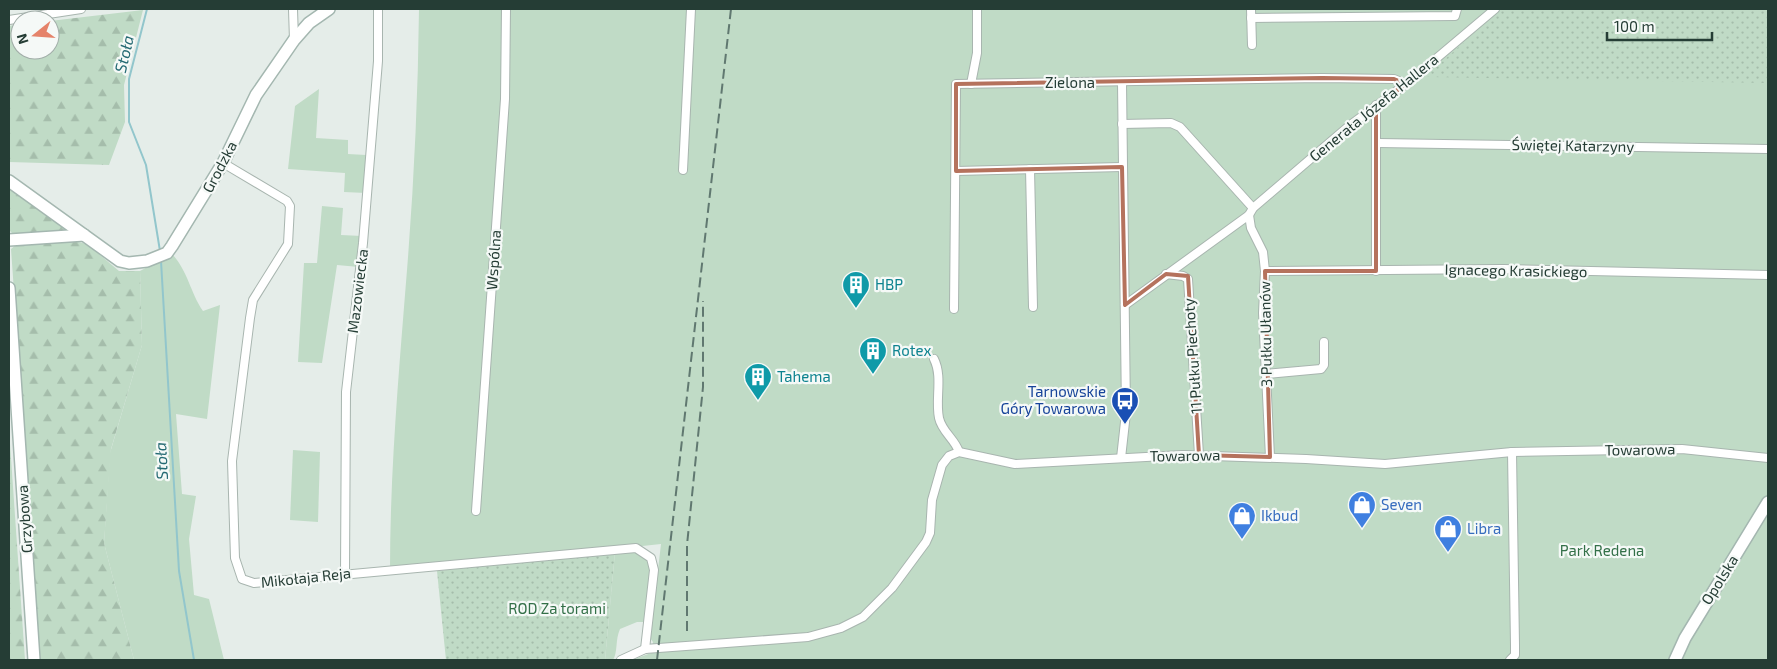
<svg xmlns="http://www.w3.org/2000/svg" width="1777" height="669" font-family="'Exo 2',sans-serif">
<defs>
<pattern id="forest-firs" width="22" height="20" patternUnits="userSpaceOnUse" patternTransform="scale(1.25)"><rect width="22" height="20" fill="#c0dbc6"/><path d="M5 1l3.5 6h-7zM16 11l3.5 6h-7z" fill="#a5bdab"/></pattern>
<pattern id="garden-dots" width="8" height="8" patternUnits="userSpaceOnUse" patternTransform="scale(1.25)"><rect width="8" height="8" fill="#c0dbc6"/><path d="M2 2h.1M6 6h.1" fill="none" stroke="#a5bdab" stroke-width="1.8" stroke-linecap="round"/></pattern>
</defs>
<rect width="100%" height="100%" fill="#e5ede9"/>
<g fill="#c0dbc6">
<path d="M 419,9 L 1768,9 L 1768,660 L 632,660 L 651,653 L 653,642 L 650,638 L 661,544 L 577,553 L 390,570 C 390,470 399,370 407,270 C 414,183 418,96 419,9 Z"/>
<polygon points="319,89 316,138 348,140 348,154 366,155 366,193 344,192 345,173 288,169 295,106"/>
<polygon points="322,206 343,208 341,235 362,236 359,267 337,265 322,363 298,362 304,263 317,263"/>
<path d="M 172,254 C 188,271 190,292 203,311 L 220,305 L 207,419 L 176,414 L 182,494 L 196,496 L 189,539 L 194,595 L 209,599 L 224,660 L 134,660 L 104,543 L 110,453 L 142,345 L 140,271 Z"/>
<polygon points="293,450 320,452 318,522 290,520"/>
<path d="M 634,551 L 648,560 L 651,567 L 647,622 L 637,622 L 620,629 C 615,640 618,652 613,660 L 605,660 L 615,552 Z"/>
</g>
<g fill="url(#forest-firs)">
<polygon points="143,10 124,85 125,122 109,165 9,162 9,26 20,24 20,50 50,50 50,21"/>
<polygon points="9,188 72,231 14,235 9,230"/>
<polygon points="65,239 87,244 119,271 140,271 142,345 111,449 104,543 134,660 40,660 11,249 17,244"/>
<polygon points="9,429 25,660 9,660"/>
</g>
<g fill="url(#garden-dots)">
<polygon points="1502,9 1768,9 1768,83 1428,77 1427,75"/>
<polygon points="615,552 605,660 446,660 437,571"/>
</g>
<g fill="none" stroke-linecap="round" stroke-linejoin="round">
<g stroke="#92c6cc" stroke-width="2">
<polyline points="147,9 129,79 129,122 146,165 160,251"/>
<polyline points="161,261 179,571 194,660"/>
</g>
<defs>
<g id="street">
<polyline points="293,9 294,40"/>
<polyline points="1251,9 1252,45"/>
<polyline points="1251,18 1455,16 1457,9"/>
<polyline points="9,20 81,9"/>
<polyline points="971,84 977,53 977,9"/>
<polyline points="1122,124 1171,123 1180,127 1253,208"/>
<polyline points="1378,143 1768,149"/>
<polyline points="223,163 287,201 290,206 288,244 253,300 250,318 232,461 235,558 242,579 254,583 636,548 651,558 654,570 645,649"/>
<polyline points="1030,169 1033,307"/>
<polyline points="683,170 691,9"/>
<polyline points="956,171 1122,167"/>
<polyline points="1249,215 1251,228 1263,252 1265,271 1263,313 1270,457"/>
<polyline points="1265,271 1503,269 1768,275"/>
<polyline points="1376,271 1376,105"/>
<polyline points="1166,274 1183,276 1188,279 1199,455"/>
<polyline points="1125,305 1249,215 1253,208 1349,126 1406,84 1495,9"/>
<polyline points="954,309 956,84 1322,78 1394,79 1406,84"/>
<path d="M 934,359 C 943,377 935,399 939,418 C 942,432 955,439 959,452"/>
<polyline points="1266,374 1321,369 1324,365 1324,342"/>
<polyline points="1121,458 1126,413 1122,83"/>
<polyline points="476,511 505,99 506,9"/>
<polyline points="345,574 346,392 363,243 378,61 378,9"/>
<polyline points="621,660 645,649 808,637 841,628 863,617 892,588 926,542 930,533 932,500 942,465 949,456 959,452 1015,464 1183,455 1306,459 1385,464 1512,452 1682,449 1768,458"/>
<polyline points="1510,660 1515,655 1515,645 1512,452"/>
</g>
<g id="secondary">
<polyline points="9,181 120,261 129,263 147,261 167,253 172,246 223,163 256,95 294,40 309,23 329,9"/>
<polyline points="9,240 84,235"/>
<polyline points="9,288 34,660"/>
<polyline points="1675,660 1685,638 1768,502"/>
</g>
</defs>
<use href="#street" stroke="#a8b5af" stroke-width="10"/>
<use href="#secondary" stroke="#a4b7b0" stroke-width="14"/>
<use href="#street" stroke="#fff" stroke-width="8"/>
<use href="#secondary" stroke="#fff" stroke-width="11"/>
<g stroke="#607870" stroke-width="2" stroke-dasharray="10 5" stroke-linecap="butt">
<polyline points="687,631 687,545 703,387 703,301"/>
<polyline points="657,660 731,9"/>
</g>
</g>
<path fill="none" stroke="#b5725d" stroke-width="4" stroke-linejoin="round" d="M 1322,78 L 1394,79 L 1406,84 L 1376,105 L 1376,271 L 1265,271 L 1270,457 L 1199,455 L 1188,276 L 1166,274 L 1125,305 L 1122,167 L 956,171 L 956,84 Z"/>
<defs>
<symbol id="building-pin" viewBox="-11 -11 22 30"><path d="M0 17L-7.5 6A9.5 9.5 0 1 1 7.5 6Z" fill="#0f9aa8" stroke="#f5f9f7"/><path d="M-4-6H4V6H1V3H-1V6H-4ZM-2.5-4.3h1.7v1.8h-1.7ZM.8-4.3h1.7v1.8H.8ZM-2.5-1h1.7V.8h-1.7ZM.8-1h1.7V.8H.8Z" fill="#fff"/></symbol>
<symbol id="bus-pin" viewBox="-11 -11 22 30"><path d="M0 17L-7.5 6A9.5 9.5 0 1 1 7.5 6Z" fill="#1a4fb4" stroke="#f5f9f7"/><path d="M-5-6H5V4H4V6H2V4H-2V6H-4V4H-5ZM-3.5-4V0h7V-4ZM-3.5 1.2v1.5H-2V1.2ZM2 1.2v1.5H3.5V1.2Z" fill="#fff"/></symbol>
<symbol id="shop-pin" viewBox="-11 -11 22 30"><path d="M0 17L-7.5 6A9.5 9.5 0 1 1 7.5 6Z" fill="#3f7fe0" stroke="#f5f9f7"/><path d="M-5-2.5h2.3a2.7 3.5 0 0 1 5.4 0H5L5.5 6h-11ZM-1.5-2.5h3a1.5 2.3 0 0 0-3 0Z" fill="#fff"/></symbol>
</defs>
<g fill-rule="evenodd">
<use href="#building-pin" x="840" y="269" width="32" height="43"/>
<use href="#building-pin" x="857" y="335" width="32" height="43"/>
<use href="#building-pin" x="742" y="361" width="32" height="43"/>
<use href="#bus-pin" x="1109" y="385" width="32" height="43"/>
<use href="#shop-pin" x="1346" y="489" width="32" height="43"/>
<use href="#shop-pin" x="1226" y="500" width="32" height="43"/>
<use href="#shop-pin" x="1432" y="513" width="32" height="43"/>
</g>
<g text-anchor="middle" stroke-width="4.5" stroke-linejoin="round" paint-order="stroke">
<g font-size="15" fill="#253d35" stroke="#f5f9f7">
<text x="1070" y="88">Zielona</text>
<text transform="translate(1374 108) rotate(-39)" y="5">Generała Józefa Hallera</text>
<text transform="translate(1573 146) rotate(1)" y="5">Świętej Katarzyny</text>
<text transform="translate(220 167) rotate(-62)" y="5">Grodzka</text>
<text transform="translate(494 260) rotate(-86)" y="5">Wspólna</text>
<text transform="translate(1516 271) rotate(1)" y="5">Ignacego Krasickiego</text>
<text transform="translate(358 291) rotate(-83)" y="5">Mazowiecka</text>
<text transform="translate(1266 334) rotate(-91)" y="5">3 Pułku Ułanów</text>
<text transform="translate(1193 356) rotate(-94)" y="5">11 Pułku Piechoty</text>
<text transform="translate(1640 450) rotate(-1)" y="5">Towarowa</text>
<text transform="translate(1185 456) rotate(-1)" y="5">Towarowa</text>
<text transform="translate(25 519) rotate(-94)" y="5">Grzybowa</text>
<text transform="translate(306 578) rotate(-6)" y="5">Mikołaja Reja</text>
<text transform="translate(1720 580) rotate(-58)" y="5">Opolska</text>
</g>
<g font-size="15" fill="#0d838f" stroke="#f5f9f7" text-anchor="start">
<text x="875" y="290">HBP</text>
<text x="892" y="356">Rotex</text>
<text x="777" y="382">Tahema</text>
</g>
<g font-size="15" fill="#164399" stroke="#f5f9f7" text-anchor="end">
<text x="1106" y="397">Tarnowskie<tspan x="1106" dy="17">Góry Towarowa</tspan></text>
</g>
<g font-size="15" fill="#366cbe" stroke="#f5f9f7" text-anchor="start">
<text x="1381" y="510">Seven</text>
<text x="1261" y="521">Ikbud</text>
<text x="1467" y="534">Libra</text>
</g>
<g font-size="15" fill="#337048" stroke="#f5f9f7">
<text x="1602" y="556">Park Redena</text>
<text x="557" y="614">ROD Za torami</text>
</g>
<g font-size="16" font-style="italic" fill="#256a73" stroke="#f5f9f7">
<text transform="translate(124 54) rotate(-77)" y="6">Stoła</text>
<text transform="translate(161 461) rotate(-93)" y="6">Stoła</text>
</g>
</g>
<rect width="1777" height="669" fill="none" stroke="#253d35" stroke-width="20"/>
<g transform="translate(35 35) rotate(253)"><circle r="24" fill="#f5f9f7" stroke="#a2aea9"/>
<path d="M0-4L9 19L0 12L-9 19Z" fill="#e5836a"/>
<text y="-8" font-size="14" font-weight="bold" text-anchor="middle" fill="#253d35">N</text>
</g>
<path d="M1607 32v8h105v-8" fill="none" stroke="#253d35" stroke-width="2.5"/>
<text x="1614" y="32" font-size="15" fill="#253d35" stroke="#f5f9f7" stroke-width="4" paint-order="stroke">100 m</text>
</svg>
